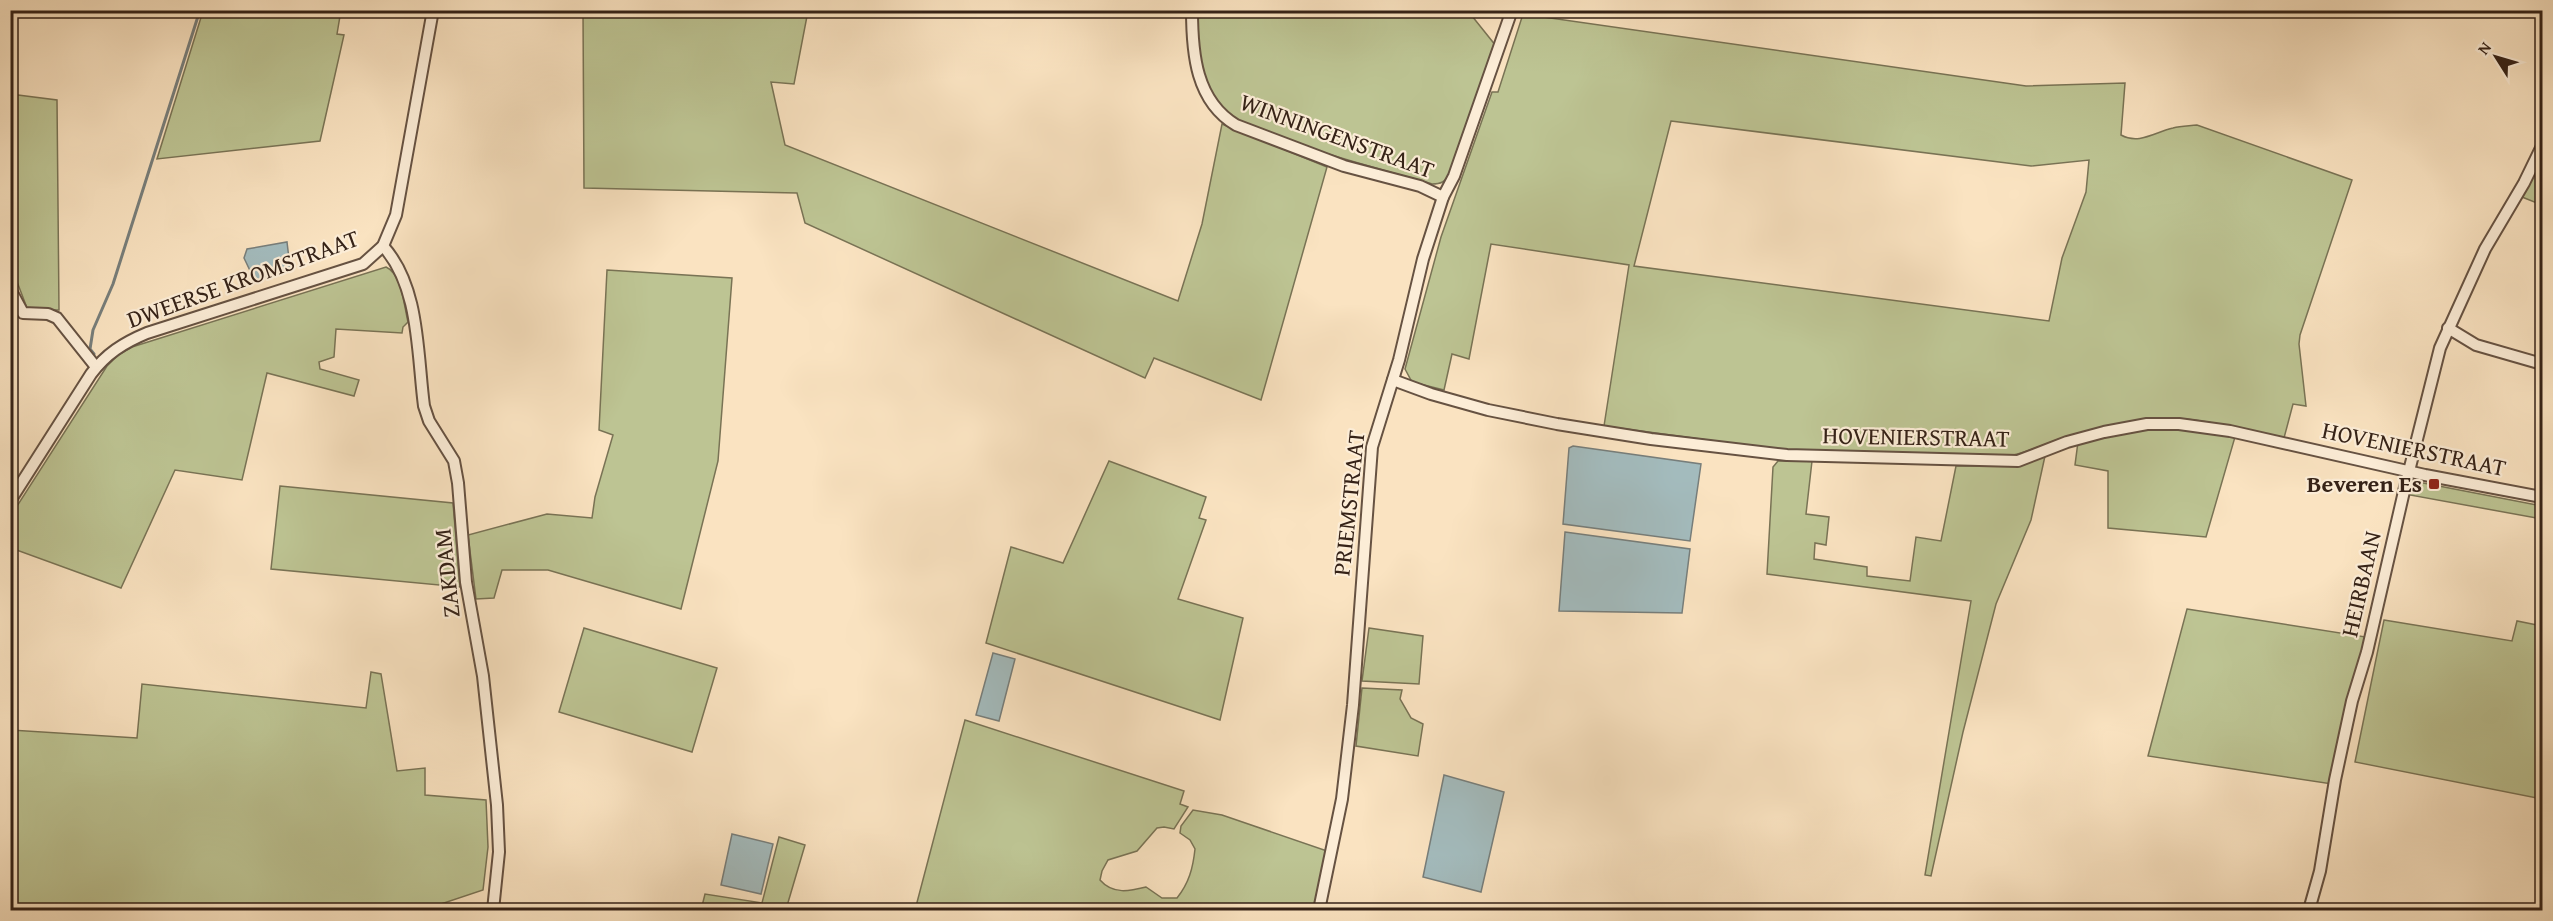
<svg xmlns="http://www.w3.org/2000/svg" width="2553" height="921" font-family="'Gentium Book Plus',serif">
<rect width="100%" height="100%" fill="#fae3c1"/>
<filter id="stains"><feTurbulence type="fractalNoise" baseFrequency=".00333" numOctaves="4"/><feColorMatrix values="0 0 0 0 .2 0 0 0 0 .09 0 0 0 0 .02 0 0 0 .5 -.17"/></filter>
<radialGradient id="worn" r=".72"><stop offset=".6" stop-color="#630" stop-opacity="0"/><stop offset="1" stop-color="#630" stop-opacity=".3"/></radialGradient>
<g fill="#bdc493" stroke="#797355" stroke-width="1.5" fill-rule="evenodd">
<polygon points="315,11 340,16 337,34 344,35 320,141 157,159 203,11"/>
<polygon points="583,11 808,11 794,84 771,82 785,145 1178,301 1202,224 1222,124 1327,167 1261,400 1154,358 1145,378 805,223 797,193 584,188"/>
<path d="M 1197,11 L 1468,11 L 1496,46 L 1450,174 C 1445,182 1441,184 1432,184 C 1389,171 1241,135 1217,104 C 1198,78 1198,41 1197,11 Z"/>
<path d="M 1523,14 L 2026,86 L 2125,83 L 2121,135 C 2139,145 2155,132 2173,128 C 2181,126 2189,126 2197,125 L 2352,180 L 2300,335 L 2299,344 L 2306,406 L 2293,404 L 2284,438 C 2246,431 2205,418 2166,418 C 2136,419 2104,427 2075,434 C 2051,440 2030,453 2005,457 L 1790,451 L 1604,426 L 1629,265 L 1491,244 L 1469,359 L 1452,354 L 1444,390 L 1412,382 L 1405,369 L 1441,237 L 1492,92 L 1498,92 ZM 1671,121 L 2031,166 L 2089,160 L 2086,192 L 2062,258 L 2049,321 L 1634,266 Z"/>
<polygon points="10,94 57,100 59,310 33,310 27,308 11,266"/>
<polygon points="2542,154 2542,205 2522,197"/>
<path d="M 386,267 C 402,274 404,306 408,322 L 403,327 L 402,333 L 336,329 L 334,357 L 319,362 L 320,369 L 359,380 L 354,396 L 267,373 L 242,480 L 175,470 L 121,588 L 11,548 L 10,517 L 107,366 L 118,355 L 132,347 Z"/>
<polygon points="607,270 732,278 718,461 681,609 548,570 502,570 494,598 476,599 468,535 547,514 592,518 595,497 613,435 599,430"/>
<polygon points="2168,428 2235,437 2206,537 2108,528 2108,471 2075,465 2078,442 2148,429"/>
<path d="M 2045,456 L 2031,520 L 1996,604 L 1963,732 L 1931,876 L 1925,875 L 1971,601 L 1767,574 L 1773,467 L 1778,461 L 1812,461 L 1806,514 L 1829,517 L 1826,545 L 1815,543 L 1814,559 L 1867,567 L 1867,576 L 1910,581 L 1916,537 L 1941,541 L 1956,466 C 1987,466 2015,467 2045,456 Z"/>
<polygon points="1109,461 1206,497 1199,518 1206,520 1178,599 1243,618 1220,720 986,643 1011,547 1063,563"/>
<polygon points="2413,481 2542,506 2542,519 2410,495"/>
<polygon points="280,486 453,503 460,587 271,569"/>
<polygon points="2187,609 2366,637 2332,784 2148,756"/>
<polygon points="2384,620 2512,641 2517,621 2542,626 2542,799 2355,762"/>
<polygon points="584,628 717,668 692,752 559,712"/>
<polygon points="1369,628 1423,636 1419,684 1362,681"/>
<polygon points="371,672 381,674 397,771 425,768 425,795 486,800 488,847 483,890 423,910 352,910 310,904 308,910 11,910 11,730 137,738 142,684 366,708"/>
<polygon points="1362,688 1402,690 1400,699 1411,718 1423,724 1418,756 1356,746"/>
<path d="M 965,720 L 1184,791 L 1180,804 L 1188,807 L 1174,829 L 1164,827 L 1157,828 L 1137,851 L 1108,860 L 1102,871 L 1100,880 C 1113,895 1130,891 1146,887 L 1162,898 L 1177,898 C 1189,883 1193,868 1195,849 L 1190,840 L 1180,833 L 1181,826 L 1193,810 L 1222,815 L 1327,851 L 1314,910 L 915,910 Z"/>
<polygon points="779,837 805,845 787,906 812,910 701,910 705,894 762,903"/>
</g>
<g fill="#a3bbbd" stroke="#777e7b" stroke-width="1.5">
<polygon points="287,242 290,267 288,270 255,281 244,258 247,249"/>
<polygon points="1573,446 1701,464 1690,541 1563,524 1569,448"/>
<polygon points="1565,532 1690,549 1682,613 1559,611"/>
<polygon points="993,653 1015,659 999,721 976,715"/>
<polygon points="1444,775 1504,792 1481,892 1423,877"/>
<polygon points="732,834 773,844 761,894 721,885"/>
</g>
<g fill="none" stroke-linecap="round" stroke-linejoin="round">
<polyline stroke="#777e7b" stroke-width="3" points="94,354 90,349 93,330 113,284 200,10"/>
<defs>
<g id="street">
<path d="M 1192,10 C 1192,54 1196,101 1236,125 L 1344,166 L 1420,186 L 1443,197"/>
<path d="M 383,246 C 420,287 417,353 424,406 L 429,421 L 454,461 L 458,483 L 466,582 L 483,676 L 497,805 L 499,852 L 493,910"/>
<polyline points="10,289 23,313 48,314 57,318 96,367"/>
<polyline points="2448,328 2476,345 2542,364"/>
<polyline points="1393,380 1431,394 1488,410 1557,424 1651,439 1787,455 2018,461 2067,442 2104,432 2147,424 2179,424 2230,431 2425,475 2542,497"/>
<path d="M 10,501 L 91,374 C 106,354 123,343 147,333 L 363,264 L 383,246 L 396,215 L 433,10"/>
<polyline points="1319,910 1342,799 1353,705 1372,447 1399,360 1423,259 1443,197 1454,176 1512,10"/>
<polyline points="2309,910 2320,871 2335,780 2352,701 2367,652 2405,487 2440,348 2485,249 2524,183 2542,146"/>
</g>
</defs>
<use href="#street" stroke="#665242" stroke-width="14"/>
<use href="#street" stroke="#fcedd7" stroke-width="10"/>
</g>
<rect fill="#8f2418" stroke="#fcedd7" stroke-width="2" x="2428" y="478" width="12" height="12" rx="3"/>
<g text-anchor="middle" stroke-width="4.5" stroke-linejoin="round" paint-order="stroke">
<g font-size="24" fill="#352217" stroke="#fcedd7">
<text transform="translate(1337 136) rotate(20)" y="8">WINNINGENSTRAAT</text>
<text transform="translate(243 279) rotate(-20)" y="8">DWEERSE KROMSTRAAT</text>
<text transform="translate(1916 437) rotate(1)" y="8">HOVENIERSTRAAT</text>
<text transform="translate(2414 449) rotate(12)" y="8">HOVENIERSTRAAT</text>
<text transform="translate(1349 503) rotate(-84)" y="8">PRIEMSTRAAT</text>
<text transform="translate(447 573) rotate(-96)" y="8">ZAKDAM</text>
<text transform="translate(2361 584) rotate(-77)" y="8">HEIRBAAN</text>
</g>
<g font-size="24" font-weight="bold" fill="#352217" stroke="#fcedd7" text-anchor="end">
<text x="2422" y="492">Beveren Es</text>
</g>
</g>
<rect width="2553" height="921" fill="none" stroke="#fae3c1" stroke-width="36"/>
<rect x="12" y="12" width="2529" height="897" fill="none" stroke="#352217" stroke-width="3"/>
<rect x="18" y="18" width="2517" height="885" fill="none" stroke="#352217" stroke-width="1.5"/>
<g transform="translate(2496 57) rotate(307)" stroke="#fcedd7" stroke-width="4.5" paint-order="stroke">
<path d="M0-4.5L10 22L0 15L-10 22Z" fill="#352217"/>
<text y="-9" font-size="16" font-weight="bold" text-anchor="middle" fill="#352217">N</text>
</g>
<rect width="100%" height="100%" filter="url(#stains)"/>
<rect width="100%" height="100%" fill="url(#worn)"/>
</svg>
